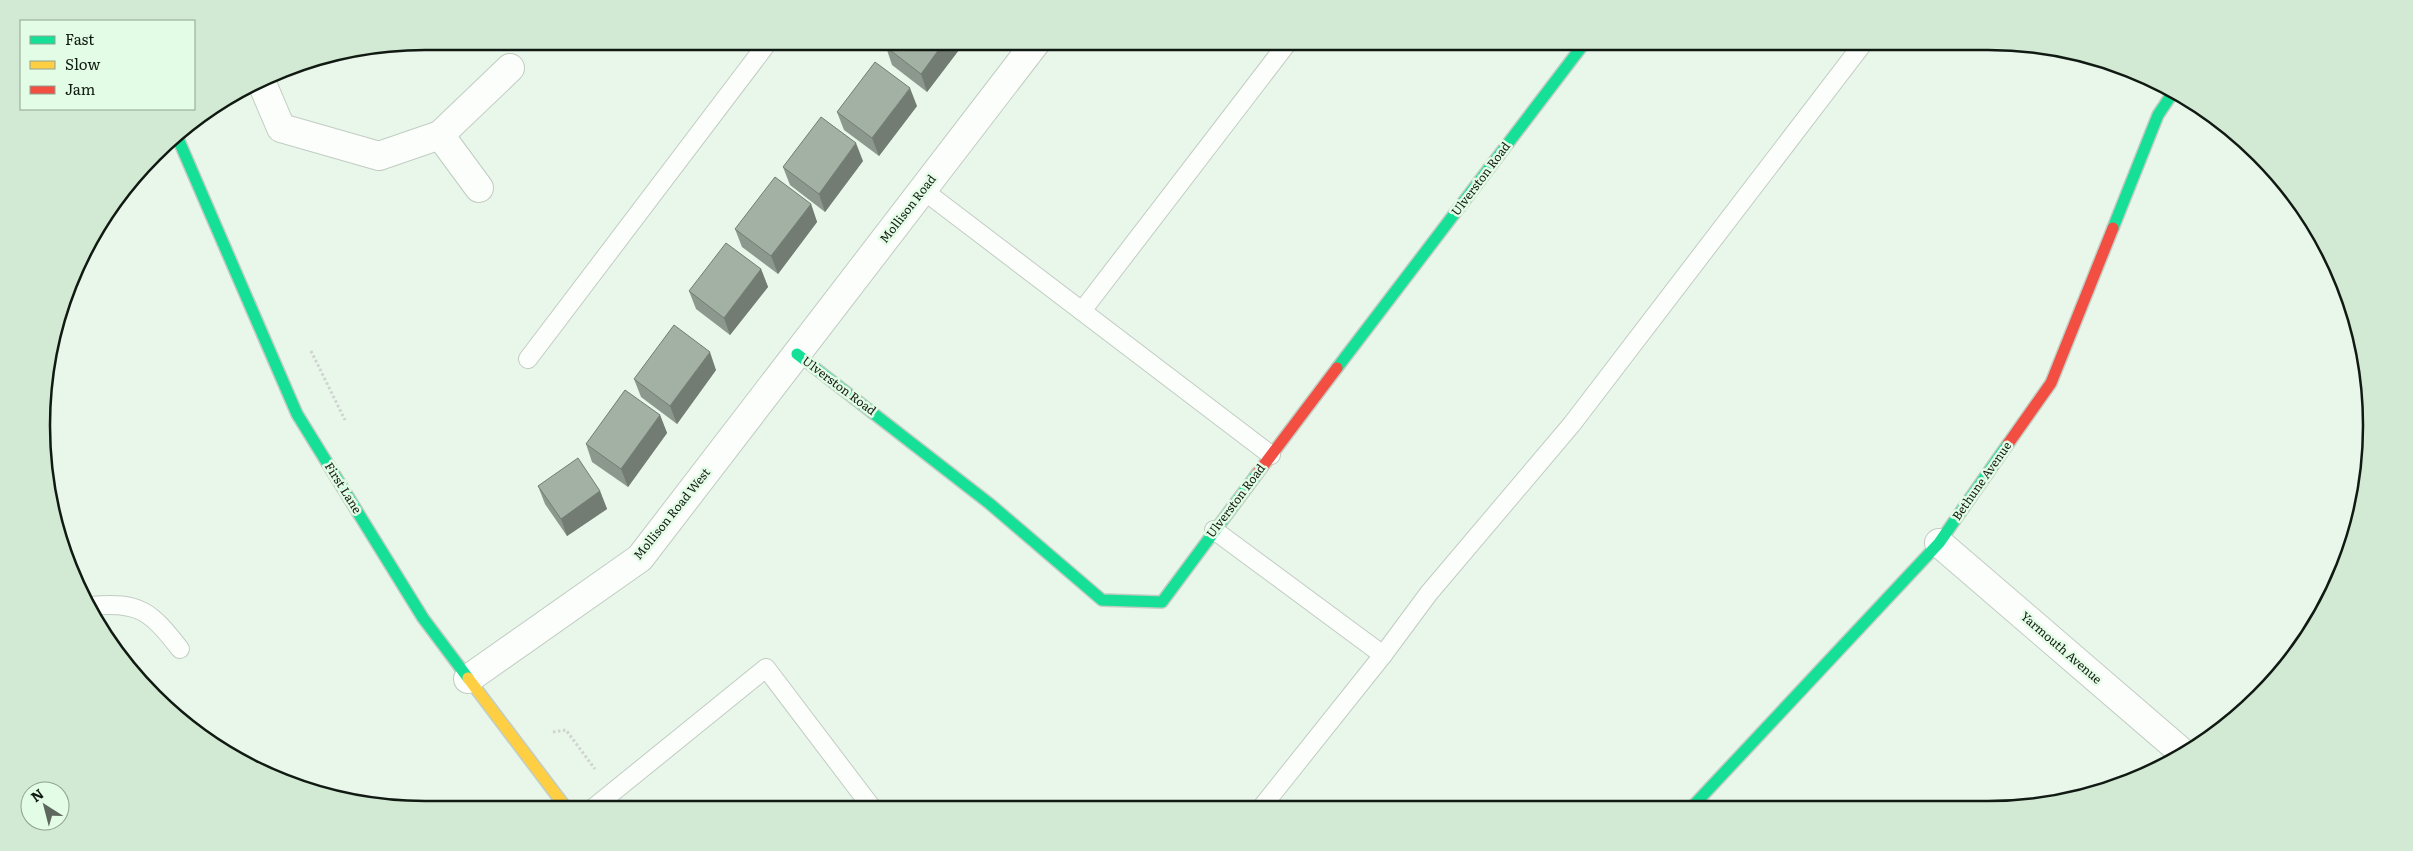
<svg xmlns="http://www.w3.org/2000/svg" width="2413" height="851" font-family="Literata,serif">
<rect width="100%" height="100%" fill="#e9f6ea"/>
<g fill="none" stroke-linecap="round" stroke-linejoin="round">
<defs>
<g id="lane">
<polyline points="923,190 1271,455"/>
<polyline points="1082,311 1289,41"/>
<polyline points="528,359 769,41"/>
<polyline points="1214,530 1383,655"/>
<path d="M 91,606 C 140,601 151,612 180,649"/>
<polyline points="1261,808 1383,655 1429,593 1572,424 1865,41"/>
<polyline points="592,809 766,668 873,809"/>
</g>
<g id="street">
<polyline points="261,81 281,128 379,156 440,135 510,68"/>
<polyline points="440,135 479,188"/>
<polyline points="1939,543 2183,753"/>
<polyline points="468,679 640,558 1037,41"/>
</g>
<g id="fast">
<polyline points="176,134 297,414 423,618 468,678"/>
<polyline points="2113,228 2158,115 2174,91"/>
<polyline points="797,354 990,504 1102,600 1162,602 1257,474"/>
<polyline points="1337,368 1586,41"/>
<polyline points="1692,807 1939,543 2008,444"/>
</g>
<polyline id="slow" points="468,678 567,809"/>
<g id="jam">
<polyline points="2008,444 2051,383 2113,228"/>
<polyline points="1257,474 1337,368"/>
</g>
</defs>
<use href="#lane" stroke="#c1ccc2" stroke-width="20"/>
<use href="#street" stroke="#c1ccc2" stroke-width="30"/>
<use href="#fast" stroke="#c1ccc2" stroke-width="14"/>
<use href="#slow" stroke="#c1ccc2" stroke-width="14"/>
<use href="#jam" stroke="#c1ccc2" stroke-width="14"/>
<g stroke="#d0d3d0" stroke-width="3" stroke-dasharray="2.5 2.5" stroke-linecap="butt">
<polyline points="311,351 345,420"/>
<polyline points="553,732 566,730 595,769"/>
</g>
<use href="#lane" stroke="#fcfefc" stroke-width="18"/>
<use href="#street" stroke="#fcfefc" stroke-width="28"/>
<use href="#fast" stroke="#16e098" stroke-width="11"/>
<use href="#slow" stroke="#ffcf43" stroke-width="11"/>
<use href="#jam" stroke="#f24e42" stroke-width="11"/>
</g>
<g fill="#8c988d">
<polygon points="891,41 965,41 965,42 927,92 892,65 886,47"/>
<polygon points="917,106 879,156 844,130 837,112"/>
<polygon points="863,161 825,212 790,185 783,167"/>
<polygon points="811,204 817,222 778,274 742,247 735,229"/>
<polygon points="761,269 768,287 730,335 696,309 689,291"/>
<polygon points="716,370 677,424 641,397 634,379"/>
<polygon points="660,415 667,433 628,487 592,462 586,444"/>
<polygon points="538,486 600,491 607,509 567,536 545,504"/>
</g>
<g fill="#727c73">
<polygon points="945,41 965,42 927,92 921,74"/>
<polygon points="910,88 917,106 879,156 872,138"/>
<polygon points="856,143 863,161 825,212 819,194"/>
<polygon points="811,204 817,222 778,274 771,256"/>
<polygon points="761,269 768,287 730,335 724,318"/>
<polygon points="710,352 716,370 677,424 670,406"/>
<polygon points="660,415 667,433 628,487 621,469"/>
<polygon points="600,491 607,509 567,536 561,519"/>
</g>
<g fill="#a3b1a4" stroke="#727c73">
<polygon points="891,41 945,41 921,74 886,47"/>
<polygon points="875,62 910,88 872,138 837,112"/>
<polygon points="821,117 856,143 819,194 783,167"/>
<polygon points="775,177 811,204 771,256 735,229"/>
<polygon points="726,243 761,269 724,318 689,291"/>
<polygon points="674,325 710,352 670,406 634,379"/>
<polygon points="625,390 660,415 621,469 586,444"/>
<polygon points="578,458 600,491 561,519 538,486"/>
</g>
<g text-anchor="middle" stroke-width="5" stroke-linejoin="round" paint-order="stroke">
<g font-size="12" fill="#111a12" stroke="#e3fce5">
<text transform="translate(1481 179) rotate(-53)" y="4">Ulverston Road</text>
<text transform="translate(908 209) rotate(-52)" y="4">Mollison Road</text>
<text transform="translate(839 386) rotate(37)" y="4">Ulverston Road</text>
<text transform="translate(1982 481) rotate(-55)" y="4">Bethune Avenue</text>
<text transform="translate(343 488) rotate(58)" y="4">First Lane</text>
<text transform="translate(1236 501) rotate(-53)" y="4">Ulverston Road</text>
<text transform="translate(672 514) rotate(-51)" y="4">Mollison Road West</text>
<text transform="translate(2061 648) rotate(41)" y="4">Yarmouth Avenue</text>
</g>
</g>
<path d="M0 0H2413V851H0ZM425 50H1988A375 375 0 0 1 2363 425V426A375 375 0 0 1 1988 801H425A375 375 0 0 1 50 426V425A375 375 0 0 1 425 50Z" fill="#d2ead4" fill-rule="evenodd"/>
<path fill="none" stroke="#111a12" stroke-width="2.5" d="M425 50H1988A375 375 0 0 1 2363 425V426A375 375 0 0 1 1988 801H425A375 375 0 0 1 50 426V425A375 375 0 0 1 425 50Z"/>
<rect x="20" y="20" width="175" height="90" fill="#e3fce5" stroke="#8fa291"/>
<rect x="30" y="36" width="25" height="8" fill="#16e098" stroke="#8fa291"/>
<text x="65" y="45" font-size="15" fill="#111a12">Fast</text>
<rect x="30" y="61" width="25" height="8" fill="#ffcf43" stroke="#8fa291"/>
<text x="65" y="70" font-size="15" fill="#111a12">Slow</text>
<rect x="30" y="86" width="25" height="8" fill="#f24e42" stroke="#8fa291"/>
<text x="65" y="95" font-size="15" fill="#111a12">Jam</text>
<g transform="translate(45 806) rotate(324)"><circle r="24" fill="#e3fce5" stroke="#8fa291"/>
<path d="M0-4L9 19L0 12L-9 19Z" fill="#5d675e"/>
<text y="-8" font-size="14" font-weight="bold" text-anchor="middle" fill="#111a12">N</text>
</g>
</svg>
